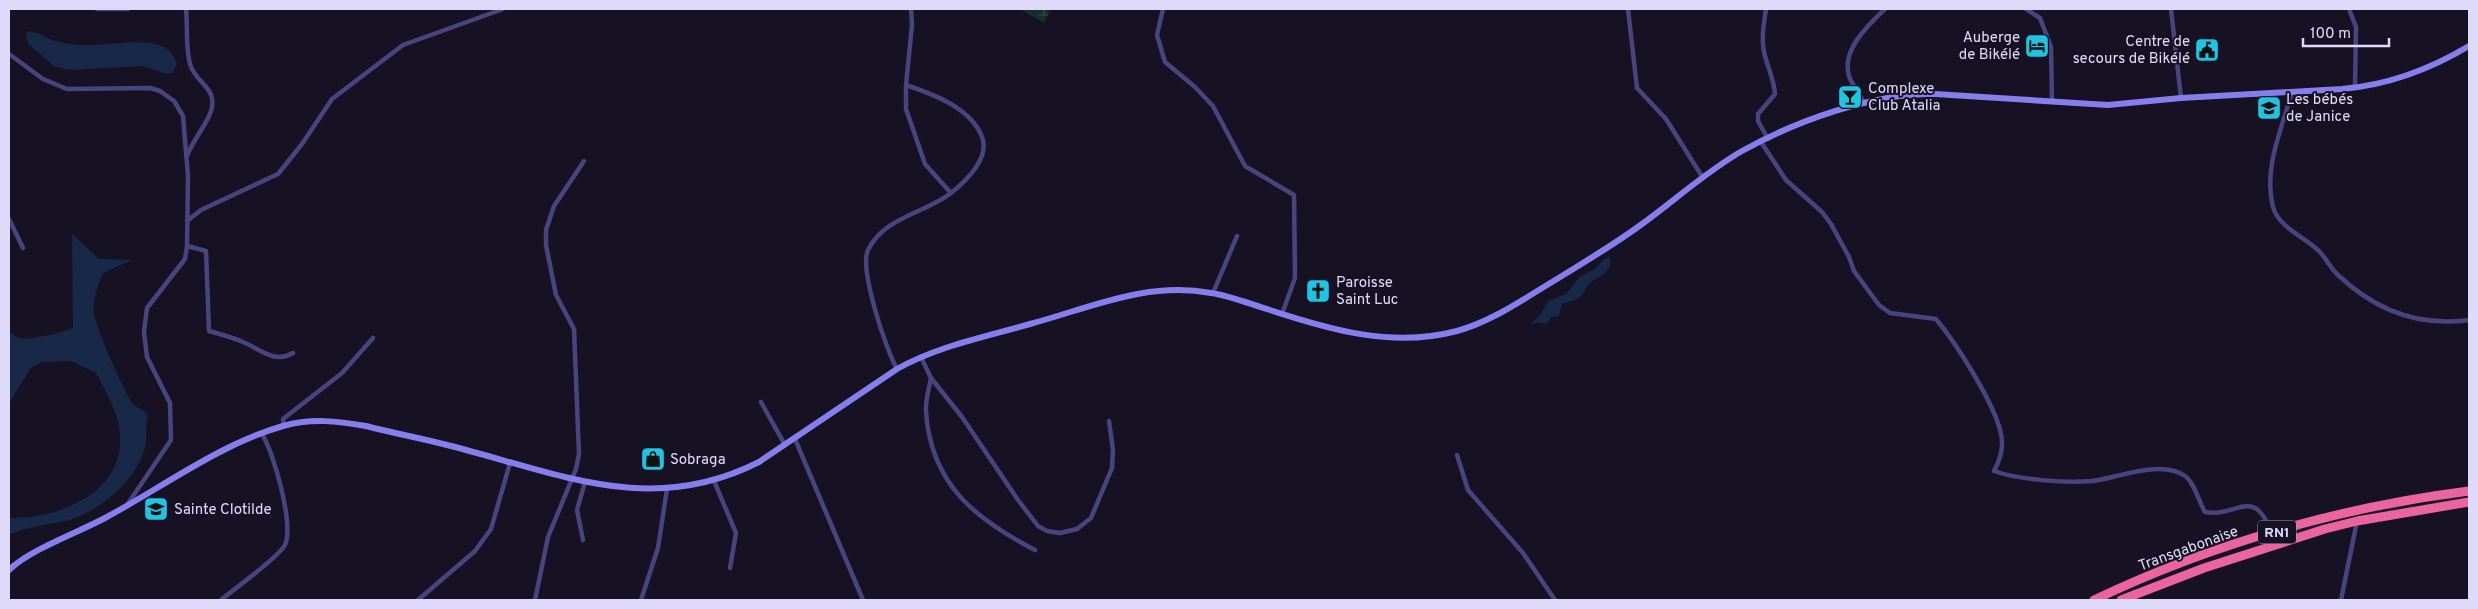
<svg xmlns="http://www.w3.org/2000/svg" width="2478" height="609" font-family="Overpass,sans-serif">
<defs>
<pattern id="wetland-marsh" width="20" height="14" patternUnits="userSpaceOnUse" patternTransform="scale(1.25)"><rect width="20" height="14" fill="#162d2d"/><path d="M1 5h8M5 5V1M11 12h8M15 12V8" fill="none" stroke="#384b4c"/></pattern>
</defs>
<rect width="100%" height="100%" fill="#161224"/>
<polygon fill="url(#wetland-marsh)" points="1020,9 1050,9 1050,10 1044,23"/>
<g fill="#172848">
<path d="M 30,31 C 39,32 43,37 52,40 C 61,43 76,45 86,45 C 112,47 170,29 177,65 L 172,73 L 167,74 L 143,66 L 68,70 L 54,66 L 32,47 L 28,43 L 26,34 Z"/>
<path d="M 72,234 L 99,259 L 132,260 L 103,273 C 98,285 92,301 94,314 C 95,326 126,395 133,404 C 138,409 145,409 148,416 C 145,425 147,432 146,442 C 142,477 97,514 65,521 C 47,525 24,527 9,535 L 9,518 C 63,518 130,491 119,426 C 117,411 103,387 96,373 L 71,361 L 42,362 L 31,368 L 9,403 L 9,331 C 12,333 15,337 19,338 C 25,341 69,332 73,327 Z"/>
<path d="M 1610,257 C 1614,272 1599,276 1590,283 C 1585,288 1584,295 1577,299 C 1572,301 1567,302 1562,304 L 1559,316 L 1551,317 L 1547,324 L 1539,322 L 1530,325 L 1541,314 L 1548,301 L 1566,294 L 1580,277 L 1596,268 L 1603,260 Z"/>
</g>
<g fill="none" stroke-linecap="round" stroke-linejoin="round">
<g stroke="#49447d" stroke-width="4.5">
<polyline points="97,9 128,9"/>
<path d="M 186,9 C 188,27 185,50 191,67 C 198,84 218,89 211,111 C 207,124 193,140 187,156"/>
<polyline points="1163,9 1157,35 1165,62 1195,87 1213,106 1245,166 1294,195 1295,278 1282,314"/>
<polyline points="1628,9 1637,88 1666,119 1703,178"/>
<path d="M 1766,9 C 1764,23 1761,37 1764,52 C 1767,66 1774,79 1775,94 L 1758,114 L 1758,121 L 1768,139"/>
<polyline points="2026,9 2040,18 2051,47 2052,102"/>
<polyline points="2171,9 2181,98"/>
<polyline points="2349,9 2356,27 2355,88"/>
<polyline points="9,54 43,79 67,89 150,88 160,91 174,101 183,116 188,176 187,246 185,259 147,308 144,332 147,357 170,403 171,440 127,505"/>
<polyline points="906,85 906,109 925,164 951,193"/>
<path d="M 2292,92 C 2282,128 2263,169 2273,207 C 2279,228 2305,237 2319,251 C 2326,258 2330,268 2338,275 C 2375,310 2419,327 2469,320"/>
<path d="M 1865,104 C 1860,95 1852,85 1849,76 C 1841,50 1869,24 1885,9"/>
<path d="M 1761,142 L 1786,180 L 1822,212 L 1831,224 L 1849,257 L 1854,271 L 1879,305 L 1890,313 L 1936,319 C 1956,343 1995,404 2001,434 C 2004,447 2000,460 1994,471 C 2019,480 2065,483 2092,481 C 2118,478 2161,459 2185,476 C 2194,482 2199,502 2205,512 C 2236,518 2254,485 2271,532"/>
<polyline points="9,219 23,248"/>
<polyline points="187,221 201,210 278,174 302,144 332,99 403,45 503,9"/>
<path d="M 187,246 L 206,251 L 209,331 C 220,334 232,337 243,342 C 260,349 274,364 293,353"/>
<polyline points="1213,293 1237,236"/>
<polyline points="921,357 931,378 962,417 1018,500 1038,526 1047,531 1060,533 1077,529 1091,518 1112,468 1113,450 1109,421"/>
<path d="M 897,369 C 886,350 859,269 868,250 C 884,217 926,213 951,193 C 967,180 990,158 982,137 C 971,108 933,94 906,85 L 912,25 L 911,9"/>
<path d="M 931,378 C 929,389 925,401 926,412 C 931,484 975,519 1035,550"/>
<polyline points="761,402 785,445"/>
<polyline points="284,426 283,419 342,373 373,338"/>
<polyline points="795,439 863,600"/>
<polyline points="1457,455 1468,490 1523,553 1555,600"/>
<polyline points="714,481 736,533 730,568"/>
<polyline points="583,540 577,510 585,482"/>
<path d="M 221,600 C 234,589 278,558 285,545 C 294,524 274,453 262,434"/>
<polyline points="418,600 475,551 491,529 510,463"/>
<polyline points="535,600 548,537 576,469 579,454 574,329 556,295 546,245 546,230 554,206 584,161"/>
<polyline points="641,600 658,548 667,489"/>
<polyline points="2341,600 2357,521"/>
</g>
<path stroke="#877eed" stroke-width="6" d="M 9,570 C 31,549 77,533 105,518 C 163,487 220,444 283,426 C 311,418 338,421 366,426 C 393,433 420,438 447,445 C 556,472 649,518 759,462 L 897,369 C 938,346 985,337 1030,324 C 1090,308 1146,281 1211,293 C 1231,296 1250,304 1270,310 C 1331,330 1393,348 1457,331 C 1493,321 1525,298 1557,279 C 1586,261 1615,244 1642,224 C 1675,200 1707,171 1742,151 C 1796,121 1873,93 1935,94 L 2108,105 L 2181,98 L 2342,89 C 2389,85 2429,70 2469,46"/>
<g stroke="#ea659e" stroke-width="9">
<path d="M 2094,600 C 2211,544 2341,507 2469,491"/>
<polyline points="2121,600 2204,568 2325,529 2357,521 2469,502"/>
</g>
</g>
<defs>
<symbol id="hotel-square" viewBox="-11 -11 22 22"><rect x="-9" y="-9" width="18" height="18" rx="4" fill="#20c3e1" stroke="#161224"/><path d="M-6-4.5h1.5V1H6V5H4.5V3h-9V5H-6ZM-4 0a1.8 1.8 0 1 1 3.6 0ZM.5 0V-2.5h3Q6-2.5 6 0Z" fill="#111"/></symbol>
<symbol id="civic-square" viewBox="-11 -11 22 22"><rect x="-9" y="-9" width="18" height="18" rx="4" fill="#20c3e1" stroke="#161224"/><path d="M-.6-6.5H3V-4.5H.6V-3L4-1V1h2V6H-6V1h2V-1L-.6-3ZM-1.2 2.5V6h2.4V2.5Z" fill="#111"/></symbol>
<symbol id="bar-square" viewBox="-11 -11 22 22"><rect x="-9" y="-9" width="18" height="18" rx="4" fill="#20c3e1" stroke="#161224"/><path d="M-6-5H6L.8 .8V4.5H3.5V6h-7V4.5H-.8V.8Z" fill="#111"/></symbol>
<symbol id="school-square" viewBox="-11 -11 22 22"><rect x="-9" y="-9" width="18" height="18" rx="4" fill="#20c3e1" stroke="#161224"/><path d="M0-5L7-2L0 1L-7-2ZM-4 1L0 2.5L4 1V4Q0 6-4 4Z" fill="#111"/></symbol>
<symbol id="church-square" viewBox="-11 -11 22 22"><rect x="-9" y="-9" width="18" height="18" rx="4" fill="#20c3e1" stroke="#161224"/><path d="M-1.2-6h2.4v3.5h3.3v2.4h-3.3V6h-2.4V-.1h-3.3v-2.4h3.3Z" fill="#111"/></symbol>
<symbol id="shop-square" viewBox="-11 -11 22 22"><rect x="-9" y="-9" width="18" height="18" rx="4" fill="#20c3e1" stroke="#161224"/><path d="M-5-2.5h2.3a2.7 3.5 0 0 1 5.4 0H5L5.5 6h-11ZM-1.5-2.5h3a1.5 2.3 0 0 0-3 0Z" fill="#111"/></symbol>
</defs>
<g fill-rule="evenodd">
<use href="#hotel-square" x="2023" y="32" width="28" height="28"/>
<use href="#civic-square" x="2193" y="36" width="28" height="28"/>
<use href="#bar-square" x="1836" y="83" width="28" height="28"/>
<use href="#school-square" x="2255" y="94" width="28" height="28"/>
<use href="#church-square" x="1304" y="277" width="28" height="28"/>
<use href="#shop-square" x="639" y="445" width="28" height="28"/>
<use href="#school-square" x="142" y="495" width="28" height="28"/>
</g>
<g text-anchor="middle" stroke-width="4" stroke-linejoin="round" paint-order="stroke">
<rect fill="#161224" stroke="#a39eba" stroke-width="1" x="2258" y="520.5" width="38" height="23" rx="4"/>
<g font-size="14" font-weight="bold" fill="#e0dafa">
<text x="2277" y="537">RN1</text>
</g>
<g font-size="15" fill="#e0dafa" stroke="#161224" text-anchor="start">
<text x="2020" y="42" text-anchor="end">Auberge<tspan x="2020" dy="17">de Bikélé</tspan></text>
<text x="2190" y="46" text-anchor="end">Centre de<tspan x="2190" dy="17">secours de Bikélé</tspan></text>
<text x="1868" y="93">Complexe<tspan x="1868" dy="17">Club Atalia</tspan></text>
<text x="2286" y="104">Les bébés<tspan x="2286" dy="17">de Janice</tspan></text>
<text x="1336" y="287">Paroisse<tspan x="1336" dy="17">Saint Luc</tspan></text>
<text x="670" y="464">Sobraga</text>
<text x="174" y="514">Sainte Clotilde</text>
</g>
<g font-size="15" fill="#e0dafa" stroke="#161224">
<text transform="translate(2188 548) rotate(-20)" y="5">Transgabonaise</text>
</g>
</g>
<rect width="2478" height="609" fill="none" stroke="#e0dafa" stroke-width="20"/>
<path d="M2303 38v8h86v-8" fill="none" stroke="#e0dafa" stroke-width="2.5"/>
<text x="2310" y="38" font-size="15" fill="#e0dafa" stroke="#161224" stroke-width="4" paint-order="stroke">100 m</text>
</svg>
